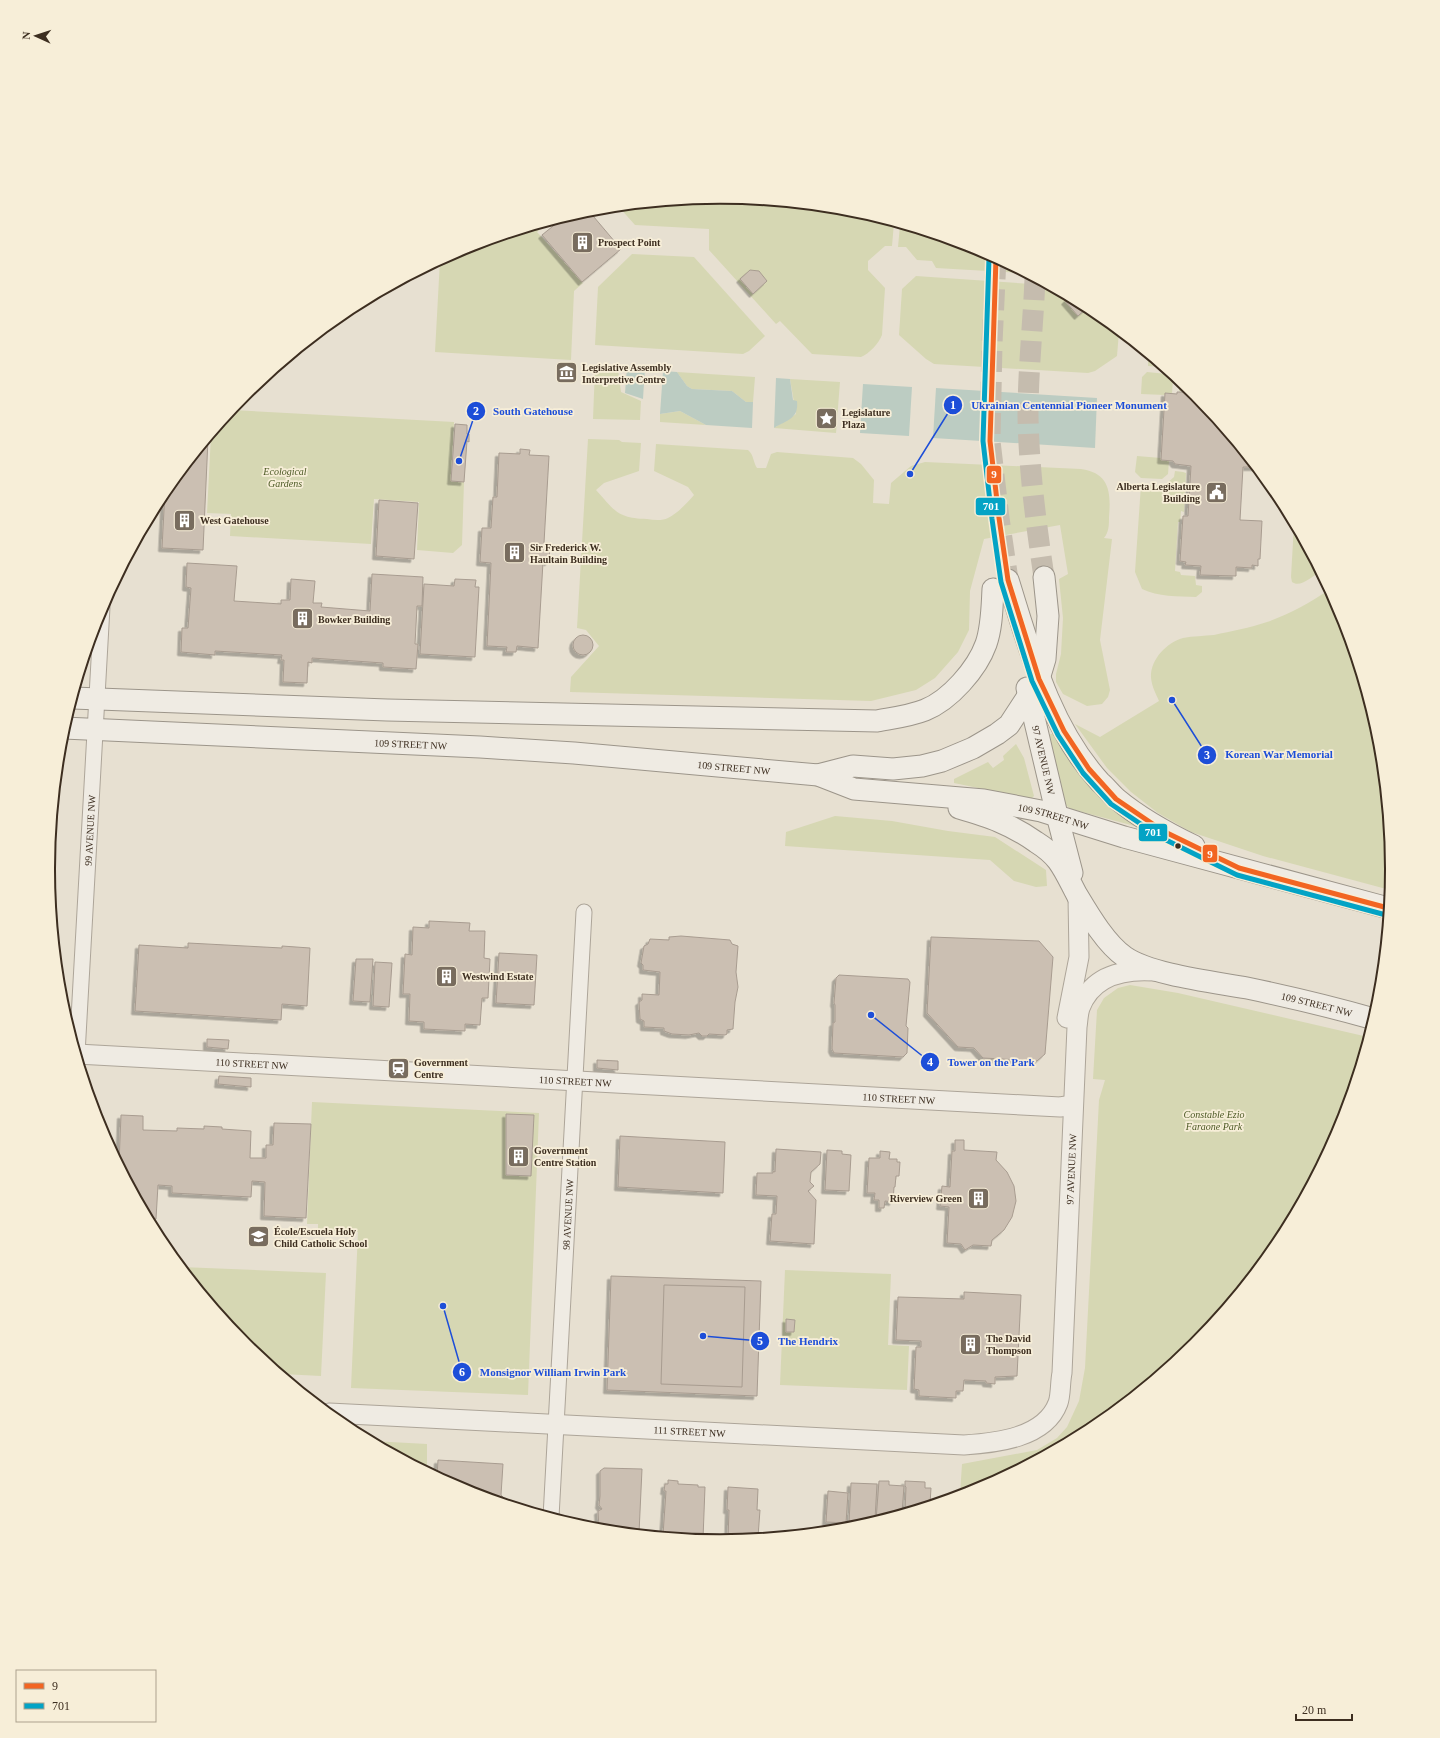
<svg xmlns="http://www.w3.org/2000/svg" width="1440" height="1738" font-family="Georgia,serif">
<defs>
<filter id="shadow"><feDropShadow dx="-3.5" dy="3.5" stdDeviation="0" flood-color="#0004"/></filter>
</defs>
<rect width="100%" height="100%" fill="#e7e0d1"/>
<g fill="#d6d7b3">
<path d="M 720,197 L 851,210 L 894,223 L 892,246 L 885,246 L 868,261 L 868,270 L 885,288 L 882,335 C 879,343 869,354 861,357 L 812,354 L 780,321 L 776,324 L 709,250 L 709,229 L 635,225 L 619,207 Z"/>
<polygon points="546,223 537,232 583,283 574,291 571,360 435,352 440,260 463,248"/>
<polygon points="900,225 977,248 1024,273 936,268 932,261 917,260 906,247 898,247"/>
<polygon points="632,254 694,257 765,336 749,351 743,354 595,345 598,287"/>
<polygon points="916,276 1046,285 1094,310 1119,332 1117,356 1095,371 1088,373 934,364 926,359 899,335 902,289"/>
<polygon points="1148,355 1162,367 1148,366"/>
<polygon points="595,368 618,369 621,392 641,401 640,420 593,419"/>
<polygon points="677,372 755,377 753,402 746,402 732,391 692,389 687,386"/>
<polygon points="1147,372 1167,374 1173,380 1172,393 1165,393 1165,395 1141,394 1142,377"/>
<polygon points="790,379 840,382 836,433 774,428 796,414"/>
<polygon points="1179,381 1191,390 1191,391 1179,391"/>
<polygon points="232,410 454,422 451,481 464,482 462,545 453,553 417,550 419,502 374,499 371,544 230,536 231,514 207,513 211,435"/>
<polygon points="680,411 706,425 660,422 660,414"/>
<path d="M 588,439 L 619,440 L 622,442 L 641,443 L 639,471 L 604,483 L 596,490 C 615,511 617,518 647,519 C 654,520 662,521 668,518 C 678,513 687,503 694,495 L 688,487 L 654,471 L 656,444 L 748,450 C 754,455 753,462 757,468 L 766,468 L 771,454 L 777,452 L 853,458 L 861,464 L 874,480 L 873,503 L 889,504 L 891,483 L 911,466 L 925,462 L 1081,469 C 1110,473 1111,493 1109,517 C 1109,525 1109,532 1104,538 L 1112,539 L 1100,640 L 1110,690 L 1108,697 L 1102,704 L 1087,706 L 1063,694 L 1056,682 L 1056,674 L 1061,654 L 1063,618 L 1059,579 L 1068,574 L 1060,525 L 984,539 L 970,591 L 969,630 L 958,652 L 935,678 L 916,690 L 871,701 L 570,692 L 571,677 L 599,646 L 586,630 L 577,628 Z"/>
<polygon points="1137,456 1161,458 1161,460 1169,461 1168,474 1162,479 1141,478 1135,472"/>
<path d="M 1175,471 L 1183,472 L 1186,473 L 1184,512 L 1181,511 L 1180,522 L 1178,522 L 1175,571 L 1180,572 L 1181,575 L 1195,576 L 1196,585 L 1202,586 L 1202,592 L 1196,597 C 1178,596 1158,597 1142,589 L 1135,572 L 1141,485 L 1164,486 L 1174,477 Z"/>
<path d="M 1294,524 L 1319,572 C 1312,577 1300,588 1292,582 L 1291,577 Z"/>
<path d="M 1329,590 L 1341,612 L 1379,738 L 1392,869 L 1390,890 L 1263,856 L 1191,832 L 1158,813 L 1131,792 L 1107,768 L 1075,724 L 1100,737 L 1159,701 C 1156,694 1152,687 1151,678 C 1150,660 1166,643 1183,638 C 1193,636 1204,636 1214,635 C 1231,631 1250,628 1267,622 C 1290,614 1309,603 1329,590 Z"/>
<polygon points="1055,733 1142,828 1071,809 1064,804 1044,736"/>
<polygon points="1016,744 1024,758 1034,796 1031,799 954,783 954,779 988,762 993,768 1004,760 1003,756"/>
<polygon points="835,816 892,821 948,831 995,837 1046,870 1047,886 1036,887 1014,881 990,860 785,846 786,832"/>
<polygon points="1130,985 1178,993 1368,1037 1341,1126 1279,1243 1195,1344 1093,1428 977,1490 960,1495 962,1464 1037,1450 1057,1438 1067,1427 1079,1401 1085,1368 1099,1100 1105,1080 1093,1079 1097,1010 1104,998 1118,988"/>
<polygon points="312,1102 539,1113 528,1395 351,1388 358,1232 318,1230 318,1224 307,1224"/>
<polygon points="181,1267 326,1273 321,1376 282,1374 245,1344"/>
<polygon points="785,1270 891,1274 888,1345 909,1346 907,1390 780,1385"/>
<polygon points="372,1441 427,1444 427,1470"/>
</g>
<g fill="#bcccc2">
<polygon points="627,367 645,368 643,399 625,393"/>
<polygon points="663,371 677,372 687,386 692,389 732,391 746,402 753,402 752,428 706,425 680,411 660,414"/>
<path d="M 776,378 L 790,379 L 793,400 L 797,401 C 799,419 787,420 774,428 Z"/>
<polygon points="863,384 912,387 909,436 860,433"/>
<polygon points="936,388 1097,398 1095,448 933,438"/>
</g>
<g fill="#cbbfb2" stroke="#a89c90" filter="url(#shadow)">
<polygon points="588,210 621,249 582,282 542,235 563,218"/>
<polygon points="750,270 759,271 767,281 753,294 740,279"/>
<polygon points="1069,297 1088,307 1078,316 1065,301"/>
<polygon points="1177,392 1193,392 1195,394 1256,467 1243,467 1240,520 1262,521 1260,559 1258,559 1258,566 1252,565 1252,568 1236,567 1236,576 1200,575 1201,566 1185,565 1186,562 1180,561 1183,516 1188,516 1191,466 1175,464 1173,461 1161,460 1165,393 1177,394"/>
<polygon points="455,424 467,425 467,434 469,434 469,442 467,441 464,482 451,481"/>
<polygon points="208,439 203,550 162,548 165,491"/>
<polygon points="520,449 530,450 529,455 549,456 544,543 550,543 549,562 543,562 538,648 517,646 516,652 506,652 507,647 487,646 491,563 480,562 482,528 491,528 493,497 497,497 499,453 520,454"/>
<polygon points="379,500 418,503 414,559 376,556"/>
<polygon points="187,563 237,566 234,601 281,604 281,600 290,600 291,579 315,581 313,603 322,603 321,607 370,611 372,574 423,577 422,606 417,606 415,644 418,644 416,669 383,667 383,663 312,658 312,663 308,662 307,683 283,682 284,660 281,660 282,655 215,651 215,655 181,652 182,628 188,628 191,588 186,587"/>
<polygon points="455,579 476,580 475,587 479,587 475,657 420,654 424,584 454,586"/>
<circle cx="583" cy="645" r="10"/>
<polygon points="60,751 58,791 56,791"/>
<polygon points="429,921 470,923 469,931 485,931 484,958 490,959 488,998 482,998 480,1025 465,1024 465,1031 424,1029 424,1022 409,1021 410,994 403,994 405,954 412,955 413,927 429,928"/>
<polygon points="681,936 730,940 732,944 738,946 736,972 738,987 735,1002 733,1029 727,1030 727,1034 725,1035 709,1034 707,1036 702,1036 699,1033 689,1035 672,1034 664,1031 664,1028 644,1027 644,1021 640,1019 639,1002 642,1000 642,994 659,995 660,972 643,970 643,965 641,963 644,946 648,944 650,939 669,940 669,937"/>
<polygon points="931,937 1039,941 1053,957 1045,1054 1037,1061 983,1058 974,1048 958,1047 927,1013"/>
<polygon points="188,943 282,948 282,946 310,948 307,1006 282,1004 281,1020 135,1011 139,945 188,948"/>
<polygon points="499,953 537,955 534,1005 496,1003"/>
<polygon points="356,959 373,959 370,1002 353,1001"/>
<polygon points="375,962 392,963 389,1007 373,1006"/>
<polygon points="839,975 908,979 910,982 906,1026 908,1028 907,1053 903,1057 834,1053 832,1049 833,1023 835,1022 835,1005 834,1003 836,978"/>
<polygon points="207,1039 229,1040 228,1049 207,1047"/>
<polygon points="597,1060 618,1061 618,1070 597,1068"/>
<polygon points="219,1076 251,1078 251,1087 218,1084"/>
<polygon points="506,1114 534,1115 531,1176 506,1175"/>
<polygon points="121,1115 143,1116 143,1130 177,1131 177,1128 204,1129 204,1126 222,1127 222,1129 251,1131 250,1158 266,1158 266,1145 273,1145 274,1123 311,1124 306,1218 264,1216 265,1182 252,1181 251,1197 172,1193 172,1186 158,1185 156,1219 148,1218 119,1163"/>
<polygon points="620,1136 725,1142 723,1193 618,1187"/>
<polygon points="955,1140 964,1140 964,1150 997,1152 996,1160 1007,1172 1014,1186 1016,1201 1012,1217 1004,1230 992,1240 991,1246 973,1245 965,1250 961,1244 947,1243 949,1207 940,1206 942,1186 950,1187 952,1151 955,1151"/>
<polygon points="776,1149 821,1152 820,1164 811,1172 810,1182 814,1186 808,1191 816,1200 814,1244 770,1241 772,1214 776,1214 777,1196 756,1195 757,1173 773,1173 773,1171 775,1172"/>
<polygon points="827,1150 842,1151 842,1154 851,1155 849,1191 825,1190"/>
<polygon points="880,1151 890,1152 889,1159 897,1159 897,1162 900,1162 899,1176 896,1176 895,1187 894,1187 893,1202 885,1201 884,1208 879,1208 879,1200 874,1200 875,1193 867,1193 869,1158 880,1158"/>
<polygon points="611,1276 761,1281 757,1396 607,1390"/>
<polygon points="664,1285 745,1287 742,1387 661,1384"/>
<polygon points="964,1292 1021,1295 1017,1376 995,1377 995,1384 986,1383 986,1381 964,1380 963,1391 956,1391 956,1398 919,1396 919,1390 914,1389 916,1347 921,1347 921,1341 896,1340 898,1297 964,1299"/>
<polygon points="786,1319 795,1320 794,1332 786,1332"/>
<polygon points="438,1460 503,1464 501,1495 505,1499 505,1503 463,1490 437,1476"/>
<polygon points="604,1468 642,1469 639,1533 599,1529 598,1511 602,1509 599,1505 600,1496 600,1471"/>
<polygon points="668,1480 678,1481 678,1484 698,1485 698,1487 705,1487 703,1539 663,1535 666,1491 664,1491 665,1484 668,1484"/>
<polygon points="879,1481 889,1481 889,1485 904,1486 902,1513 876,1520"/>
<polygon points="905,1481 925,1482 925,1488 931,1488 930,1504 905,1512 906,1487 905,1486"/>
<polygon points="851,1483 877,1484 875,1519 869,1519 869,1523 864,1524 849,1523"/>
<polygon points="728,1487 758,1489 757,1510 760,1510 758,1537 728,1540 729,1510 727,1510"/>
<polygon points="828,1491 848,1493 846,1523 826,1522"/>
</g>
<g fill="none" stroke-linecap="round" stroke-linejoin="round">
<g stroke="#c5bcae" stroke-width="21" stroke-dasharray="21 10" stroke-linecap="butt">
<polyline points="996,258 992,343 990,441 999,518 1008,580"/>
<path d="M 1035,279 C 1033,325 1028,371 1028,416 C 1029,471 1036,523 1044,577"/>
</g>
<defs>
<g id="minor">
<path id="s1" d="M 77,1054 L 102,607"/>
<path id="s2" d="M 551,1517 L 584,912"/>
</g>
<g id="tertiary">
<polyline points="1067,1018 1079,957 1078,897"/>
<path id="s3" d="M 77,1054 L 1060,1107 L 1073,1105"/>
<path id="s4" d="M 329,1413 L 964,1445 C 996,1443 1045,1438 1058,1403 C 1061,1395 1060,1382 1062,1373 L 1077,1027 C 1078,1021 1078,1014 1080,1008 C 1092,975 1124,969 1154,971"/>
</g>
<g id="secondary">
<path d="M 1008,580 C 1030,650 1049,726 1100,782 C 1106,787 1111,794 1117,799 C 1141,819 1167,833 1194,846"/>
<path id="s5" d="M 1027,688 L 1057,815 L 1072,873"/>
<path d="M 73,698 L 387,710 L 877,721 C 893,718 910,716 925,710 C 950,700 977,669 986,644 C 992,627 992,607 993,589"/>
<path id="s6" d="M 64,728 L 480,747 L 574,753 L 818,775 L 854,789 L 984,800 L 1041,811 L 1124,837 L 1388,908"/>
<polyline points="818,775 853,766 893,769 922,766 942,761 973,748 997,734 1009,725 1039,679 1045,659 1048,616 1044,577"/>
<path id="s7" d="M 959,808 C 989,817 1009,823 1036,842 C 1044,847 1052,853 1058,861 C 1066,872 1071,884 1077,895 C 1089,915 1106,944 1125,957 C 1151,975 1215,982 1247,988 C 1290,997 1332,1007 1374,1019"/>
</g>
</defs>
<use href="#minor" stroke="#ada599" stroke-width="17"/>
<use href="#tertiary" stroke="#ada599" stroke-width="21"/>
<use href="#secondary" stroke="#9c958a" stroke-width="23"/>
<use href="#minor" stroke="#efebe3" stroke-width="15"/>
<use href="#tertiary" stroke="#efebe3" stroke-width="19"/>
<use href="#secondary" stroke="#efebe3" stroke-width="21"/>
<defs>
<polyline id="bus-1" points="996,258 990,441 999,518 1008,580 1039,679 1064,731 1089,769 1116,799 1163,831 1239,868 1388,908"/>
<polyline id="bus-2" points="989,258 983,441 992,519 1001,582 1032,681 1058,735 1083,773 1111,804 1160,837 1237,875 1386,915"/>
</defs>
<use href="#bus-1" stroke="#f7eed8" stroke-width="8"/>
<use href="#bus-2" stroke="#f7eed8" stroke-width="8"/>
<use href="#bus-1" stroke="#f26522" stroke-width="5"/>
<use href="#bus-2" stroke="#03a3c5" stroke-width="5"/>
</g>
<defs>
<symbol id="building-square" viewBox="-11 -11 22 22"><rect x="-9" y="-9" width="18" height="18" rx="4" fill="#786c5e" stroke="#f7eed8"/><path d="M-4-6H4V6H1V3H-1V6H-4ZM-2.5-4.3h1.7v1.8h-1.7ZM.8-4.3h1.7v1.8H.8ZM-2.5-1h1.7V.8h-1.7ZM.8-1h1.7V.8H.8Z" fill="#fff"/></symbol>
<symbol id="museum-square" viewBox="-11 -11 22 22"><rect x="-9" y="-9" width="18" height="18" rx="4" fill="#786c5e" stroke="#f7eed8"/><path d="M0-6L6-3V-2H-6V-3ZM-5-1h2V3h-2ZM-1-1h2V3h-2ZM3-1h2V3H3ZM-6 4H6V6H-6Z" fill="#fff"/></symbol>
<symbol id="sight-square" viewBox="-11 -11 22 22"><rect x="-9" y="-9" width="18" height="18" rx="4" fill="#786c5e" stroke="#f7eed8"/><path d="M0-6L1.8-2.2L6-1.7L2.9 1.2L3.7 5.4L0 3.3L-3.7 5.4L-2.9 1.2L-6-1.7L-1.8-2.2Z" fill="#fff"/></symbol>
<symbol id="civic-square" viewBox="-11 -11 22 22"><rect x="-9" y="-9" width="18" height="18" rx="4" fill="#786c5e" stroke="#f7eed8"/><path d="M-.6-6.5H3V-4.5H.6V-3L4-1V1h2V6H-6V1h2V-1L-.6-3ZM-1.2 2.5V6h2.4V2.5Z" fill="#fff"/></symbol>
<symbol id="station-square" viewBox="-11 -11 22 22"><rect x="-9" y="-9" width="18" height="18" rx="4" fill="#786c5e" stroke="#f7eed8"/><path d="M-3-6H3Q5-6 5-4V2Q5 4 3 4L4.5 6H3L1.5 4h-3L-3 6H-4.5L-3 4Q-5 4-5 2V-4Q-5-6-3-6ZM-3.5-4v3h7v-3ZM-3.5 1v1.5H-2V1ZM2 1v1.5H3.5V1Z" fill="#fff"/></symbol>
<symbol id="school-square" viewBox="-11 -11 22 22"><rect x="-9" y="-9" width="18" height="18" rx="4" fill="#786c5e" stroke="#f7eed8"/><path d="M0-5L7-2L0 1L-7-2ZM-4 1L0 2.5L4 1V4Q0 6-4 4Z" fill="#fff"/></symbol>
</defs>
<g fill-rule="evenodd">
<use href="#building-square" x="570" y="230" width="25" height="25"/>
<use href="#museum-square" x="554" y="360" width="25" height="25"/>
<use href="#sight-square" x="814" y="406" width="25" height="25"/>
<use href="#civic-square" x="1204" y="480" width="25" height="25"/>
<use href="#building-square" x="172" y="508" width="25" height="25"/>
<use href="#building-square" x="502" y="540" width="25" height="25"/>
<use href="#building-square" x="290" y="606" width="25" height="25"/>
<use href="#building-square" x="434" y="964" width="25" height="25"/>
<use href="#station-square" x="386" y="1056" width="25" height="25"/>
<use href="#building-square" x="506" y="1144" width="25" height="25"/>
<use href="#building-square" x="966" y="1186" width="25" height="25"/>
<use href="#school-square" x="246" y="1224" width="25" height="25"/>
<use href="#building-square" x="958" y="1332" width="25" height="25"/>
</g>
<circle fill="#3d2e20" stroke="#f7eed8" stroke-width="1.5" cx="1178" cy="846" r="3.5"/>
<g text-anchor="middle" stroke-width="3.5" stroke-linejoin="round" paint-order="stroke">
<g font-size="10" font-weight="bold" fill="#3d2e20" stroke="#f7eed8" text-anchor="start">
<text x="598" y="246">Prospect Point</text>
<text x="582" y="371">Legislative Assembly<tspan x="582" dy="12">Interpretive Centre</tspan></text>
<text x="842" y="416">Legislature<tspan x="842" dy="12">Plaza</tspan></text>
<text x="1200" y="490" text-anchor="end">Alberta Legislature<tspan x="1200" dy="12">Building</tspan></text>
<text x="200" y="524">West Gatehouse</text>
<text x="530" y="551">Sir Frederick W.<tspan x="530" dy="12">Haultain Building</tspan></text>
<text x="318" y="623">Bowker Building</text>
<text x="462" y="980">Westwind Estate</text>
<text x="414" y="1066">Government<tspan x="414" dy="12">Centre</tspan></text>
<text x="534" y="1154">Government<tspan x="534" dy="12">Centre Station</tspan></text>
<text x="962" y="1202" text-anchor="end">Riverview Green</text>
<text x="274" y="1235">École/Escuela Holy<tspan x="274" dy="12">Child Catholic School</tspan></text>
<text x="986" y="1342">The David<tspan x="986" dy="12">Thompson</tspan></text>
</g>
<g font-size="10" font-style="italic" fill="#4d5a26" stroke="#f7eed8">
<text x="285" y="475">Ecological<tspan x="285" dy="12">Gardens</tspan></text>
<text x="1214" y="1118">Constable Ezio<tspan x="1214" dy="12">Faraone Park</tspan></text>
</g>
<g font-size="10" fill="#3d2e20" stroke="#f7eed8">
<text dy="4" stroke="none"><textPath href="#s6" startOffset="347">109 STREET NW</textPath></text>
<text dy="4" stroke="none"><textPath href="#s5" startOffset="74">97 AVENUE NW</textPath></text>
<text dy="4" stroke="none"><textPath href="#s6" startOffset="671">109 STREET NW</textPath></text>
<text dy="4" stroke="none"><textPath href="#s6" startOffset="996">109 STREET NW</textPath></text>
<text dy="4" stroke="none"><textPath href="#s1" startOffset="224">99 AVENUE NW</textPath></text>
<text dy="4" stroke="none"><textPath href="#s7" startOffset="430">109 STREET NW</textPath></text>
<text dy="4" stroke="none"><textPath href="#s3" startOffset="175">110 STREET NW</textPath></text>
<text dy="4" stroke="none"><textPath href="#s3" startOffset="499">110 STREET NW</textPath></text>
<text dy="4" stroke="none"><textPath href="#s3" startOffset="823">110 STREET NW</textPath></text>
<text dy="4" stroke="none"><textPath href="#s4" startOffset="979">97 AVENUE NW</textPath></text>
<text dy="4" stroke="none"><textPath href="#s2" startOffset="303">98 AVENUE NW</textPath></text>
<text dy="4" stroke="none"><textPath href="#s4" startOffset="361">111 STREET NW</textPath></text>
</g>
</g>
<path d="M0 0H1440V1738H0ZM55 869a665 665 0 1 1 1330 0a665 665 0 1 1-1330 0Z" fill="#f7eed8" fill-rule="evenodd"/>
<path fill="none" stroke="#3d2e20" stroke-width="2" d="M55 869a665 665 0 1 1 1330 0a665 665 0 1 1-1330 0Z"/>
<path fill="none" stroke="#1d4ed8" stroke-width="1.5" d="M910 474L953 405M459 461L476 411M1172 700L1207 755M871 1015L930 1062M703 1336L760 1341M443 1306L462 1372"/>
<g fill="#1d4ed8" stroke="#f7eed8" stroke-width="1.5">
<circle cx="910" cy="474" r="4"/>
<circle cx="459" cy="461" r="4"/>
<circle cx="1172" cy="700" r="4"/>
<circle cx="871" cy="1015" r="4"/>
<circle cx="703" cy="1336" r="4"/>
<circle cx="443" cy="1306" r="4"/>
<circle cx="953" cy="405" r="10"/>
<circle cx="476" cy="411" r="10"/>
<circle cx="1207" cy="755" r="10"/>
<circle cx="930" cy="1062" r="10"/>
<circle cx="760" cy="1341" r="10"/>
<circle cx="462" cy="1372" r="10"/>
</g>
<g font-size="12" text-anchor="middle" font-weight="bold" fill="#fff">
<text x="953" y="409">1</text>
<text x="476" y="415">2</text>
<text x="1207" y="759">3</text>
<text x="930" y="1066">4</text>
<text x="760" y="1345">5</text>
<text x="462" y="1376">6</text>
</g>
<g font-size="11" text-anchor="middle" font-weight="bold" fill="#1d4ed8" stroke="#f7eed8" stroke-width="3.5" stroke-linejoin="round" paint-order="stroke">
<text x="1069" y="409">Ukrainian Centennial Pioneer Monument</text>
<text x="533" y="415">South Gatehouse</text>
<text x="1279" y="758">Korean War Memorial</text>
<text x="991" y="1066">Tower on the Park</text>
<text x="808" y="1345">The Hendrix</text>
<text x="553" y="1376">Monsignor William Irwin Park</text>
</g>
<g stroke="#f7eed8" stroke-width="1.5">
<rect x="986" y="465" width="16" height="19" rx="4" fill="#f26522"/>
<rect x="975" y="497" width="31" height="19" rx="4" fill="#03a3c5"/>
<rect x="1138" y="823" width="30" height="19" rx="4" fill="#03a3c5"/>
<rect x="1202" y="844" width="16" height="19" rx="4" fill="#f26522"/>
</g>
<g font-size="11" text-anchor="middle" font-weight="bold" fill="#fff">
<text x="994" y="478">9</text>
<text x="991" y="510">701</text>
<text x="1153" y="836">701</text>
<text x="1210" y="858">9</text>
</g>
<rect x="16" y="1670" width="140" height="52" fill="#f7eed8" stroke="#ada18e"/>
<rect x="24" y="1683" width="20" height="6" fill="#f26522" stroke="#ada18e"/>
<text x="52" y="1690" font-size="12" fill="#3d2e20">9</text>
<rect x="24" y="1703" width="20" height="6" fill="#03a3c5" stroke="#ada18e"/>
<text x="52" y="1710" font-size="12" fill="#3d2e20">701</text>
<g transform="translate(36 36) rotate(273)" stroke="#f7eed8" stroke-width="3" paint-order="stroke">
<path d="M0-3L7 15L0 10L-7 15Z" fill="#3d2e20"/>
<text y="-6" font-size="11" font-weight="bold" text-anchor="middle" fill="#3d2e20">N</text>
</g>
<path d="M1296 1714v6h56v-6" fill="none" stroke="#3d2e20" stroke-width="2"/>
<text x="1302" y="1714" font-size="12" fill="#3d2e20" stroke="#f7eed8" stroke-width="3" paint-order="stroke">20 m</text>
</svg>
